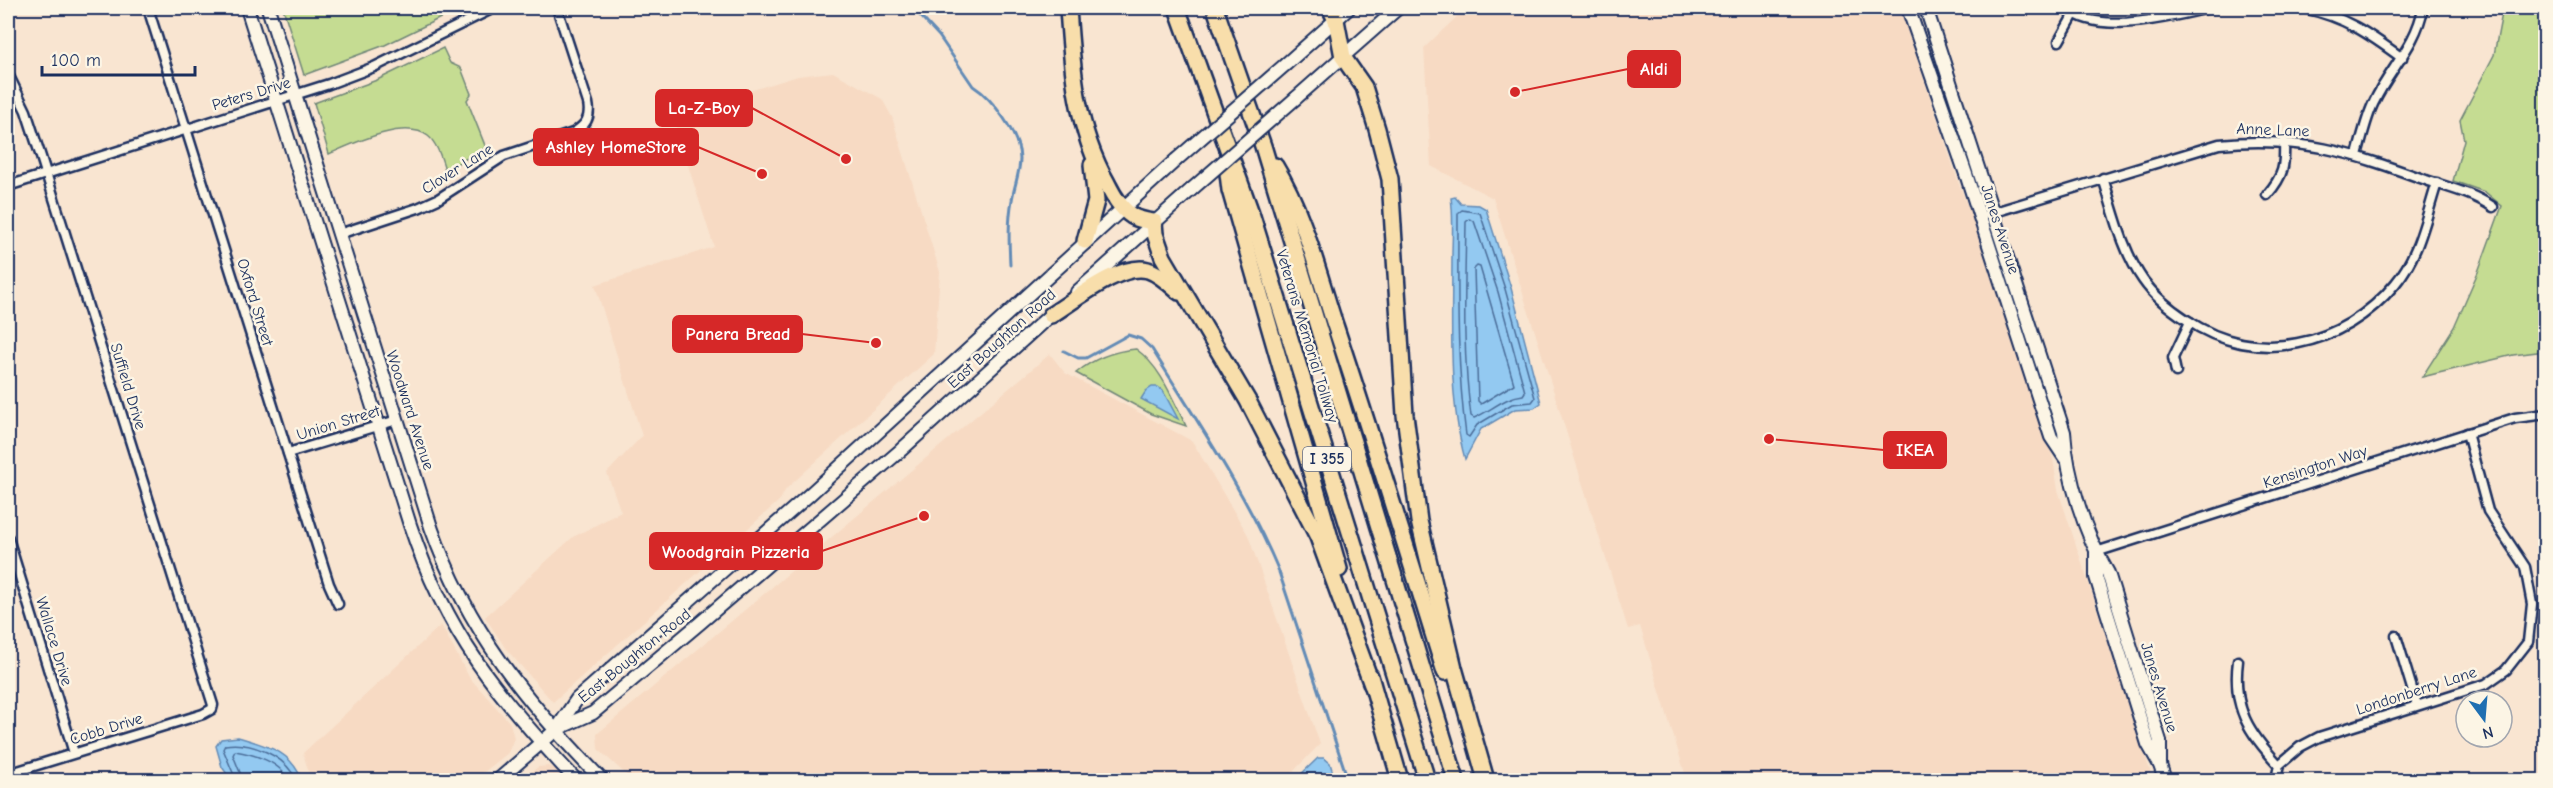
<svg xmlns="http://www.w3.org/2000/svg" width="2553" height="788" font-family="'Comic Neue',sans-serif">
<rect width="100%" height="100%" fill="#f9e5d1"/>
<filter id="ink" filterUnits="userSpaceOnUse"><feTurbulence type="fractalNoise" baseFrequency=".0167" numOctaves="2"/><feDisplacementMap in="SourceGraphic" scale="12" xChannelSelector="R" yChannelSelector="G"/><feConvolveMatrix kernelMatrix="1 2 1 2 8 2 1 2 1" color-interpolation-filters="sRGB"/></filter>
<g filter="url(#ink)">
<g fill="#f7dac3">
<polygon points="1466,8 1900,8 1959,184 1992,268 2053,459 2058,490 2153,780 1687,780 1640,626 1628,629 1493,198 1431,166 1424,48"/>
<polygon points="833,72 882,99 892,117 940,272 934,354 786,489 780,500 553,702 506,649 485,617 573,537 621,512 607,473 642,436 595,285 714,247 676,128 678,120 685,111 798,76"/>
<polygon points="1050,354 1065,373 1192,441 1248,535 1320,744 1285,780 632,780 598,749 597,734"/>
<polygon points="441,625 469,677 510,723 514,738 508,753 474,780 311,780 303,753"/>
<polygon points="548,766 556,769 568,780 521,780 538,767"/>
</g>
<g fill="#c5dc92" stroke="#708678" stroke-width="1.5">
<polygon points="283,8 461,8 385,45 304,75"/>
<polygon points="2503,8 2545,8 2545,351 2513,355 2422,377 2454,327 2478,272 2502,206 2485,192 2453,181 2464,140 2460,120 2494,55"/>
<path d="M 443,48 L 450,63 L 461,68 L 471,94 L 467,100 L 486,148 L 445,170 C 442,159 437,143 428,136 C 405,118 352,144 329,154 L 314,103 L 377,80 Z"/>
<path d="M 1136,349 C 1161,367 1172,398 1186,426 L 1151,414 L 1076,373 C 1094,358 1113,351 1136,349 Z"/>
</g>
<g fill="#93c9f1" stroke="#638bb6" stroke-width="1.5">
<path d="M 1455,197 L 1461,204 L 1479,205 L 1486,209 L 1511,288 L 1541,403 L 1534,408 L 1515,409 L 1481,429 L 1465,459 C 1448,399 1452,320 1452,257 C 1452,238 1454,217 1451,198 Z"/>
<polygon points="1152,387 1158,387 1163,391 1178,419 1141,399 1146,391"/>
<path d="M 238,737 C 267,746 290,750 302,780 L 231,780 L 222,767 L 216,746 L 221,739 Z"/>
<polygon points="1318,758 1324,758 1330,763 1335,780 1295,780"/>
</g>
<g fill="none" stroke-linecap="round" stroke-linejoin="round">
<g stroke="#4b6d99" stroke-width="1.5">
<path d="M 1462,210 L 1480,213 L 1505,289 L 1535,398 L 1532,402 L 1512,404 L 1477,425 L 1469,437 L 1466,435 C 1456,361 1458,287 1458,213 Z"/>
<path d="M 1469,219 L 1474,221 L 1498,292 L 1525,392 L 1523,395 C 1504,397 1491,411 1474,418 L 1471,416 C 1462,352 1465,286 1466,222 Z"/>
<polygon points="1477,266 1480,267 1514,384 1481,404 1478,401 1474,269"/>
<path d="M 236,780 L 223,749 L 225,745 C 251,741 286,756 296,780"/>
<path d="M 243,780 L 233,755 L 235,751 C 253,754 281,762 288,780"/>
</g>
<g stroke="#638bb6" stroke-width="3">
<path d="M 913,8 L 939,36 L 973,86 C 992,98 1020,135 1020,159 C 1020,172 1014,187 1012,200 C 1008,222 1009,242 1010,265"/>
<path d="M 1064,351 L 1078,358 L 1086,358 L 1128,335 L 1141,339 L 1152,349 C 1196,420 1245,491 1278,569 L 1348,780"/>
</g>
<defs>
<g id="street">
<polyline points="148,8 329,584 338,604"/>
<path d="M 2066,8 C 2101,37 2171,16 2210,8"/>
<path d="M 2303,8 C 2345,17 2368,33 2402,58"/>
<polyline points="2059,41 2074,14"/>
<polyline points="8,74 26,111 41,157 213,705 212,709 203,714 8,774"/>
<path d="M 2357,155 C 2362,138 2366,118 2374,102 C 2389,70 2417,44 2423,8"/>
<path d="M 2103,178 C 2114,212 2122,250 2143,280 C 2154,296 2170,309 2187,320 C 2256,367 2343,347 2395,284 C 2419,256 2426,217 2437,183"/>
<polyline points="8,186 329,84 374,67 494,8"/>
<path d="M 2267,195 C 2284,175 2285,166 2284,141"/>
<path d="M 1988,214 L 2219,144 C 2302,136 2349,152 2426,180 C 2450,188 2472,193 2493,207"/>
<path d="M 339,234 L 418,208 L 438,199 L 504,156 L 573,133 C 586,125 591,118 588,103 L 557,8"/>
<polyline points="2176,372 2173,358 2190,322"/>
<polyline points="288,453 397,420"/>
<polyline points="8,538 74,753"/>
<polyline points="2096,552 2515,418 2546,414"/>
<polyline points="2396,636 2417,705"/>
<path d="M 2238,661 C 2232,708 2249,733 2279,765"/>
<polyline points="2276,780 2279,765 2300,747 2319,737 2486,684 2506,670 2528,642 2532,604 2525,567 2488,511 2467,433"/>
</g>
<g id="secondary">
<path d="M 247,8 L 410,525 C 446,634 499,698 576,780"/>
<path d="M 268,8 L 431,527 C 467,630 527,703 602,780"/>
<polyline points="1908,8 1967,177 2051,437 2065,458"/>
<path d="M 1926,8 L 2064,432 C 2067,477 2085,535 2108,573 L 2160,741 L 2160,765"/>
<polyline points="1286,64 1349,8"/>
<polyline points="1296,98 1398,8"/>
<polyline points="1077,292 1192,189"/>
<polyline points="2096,553 2096,577 2148,744 2160,765 2165,780"/>
<polyline points="557,729 593,713 700,623 901,450 1057,309"/>
<polyline points="498,780 556,730 577,699 809,495 1176,160"/>
</g>
<g id="highway">
<path d="M 1068,8 C 1072,69 1076,128 1107,183 C 1113,195 1120,208 1132,216 C 1139,220 1147,221 1154,222 L 1155,234 L 1163,257 L 1248,401 L 1318,537 L 1372,685"/>
<polyline points="1177,8 1251,213 1427,780"/>
<polyline points="1215,8 1263,146 1456,780"/>
<polyline points="1330,8 1336,20 1343,57 1364,87 1377,129 1390,179 1405,415 1419,521 1454,668 1486,780"/>
<polyline points="1227,165 1230,190 1339,569"/>
<path d="M 1275,166 C 1305,215 1318,274 1336,328 C 1374,442 1409,557 1445,672"/>
<polyline points="1085,241 1096,201 1092,165"/>
<path d="M 1051,315 C 1074,301 1121,262 1148,270 C 1160,274 1170,284 1179,292"/>
<polyline points="1370,676 1400,780"/>
</g>
</defs>
<use href="#street" stroke="#1b2f5e" stroke-width="13"/>
<use href="#secondary" stroke="#1b2f5e" stroke-width="16"/>
<use href="#highway" stroke="#1b2f5e" stroke-width="20"/>
<use href="#street" stroke="#fcf5e5" stroke-width="8"/>
<use href="#secondary" stroke="#fcf5e5" stroke-width="12"/>
<use href="#highway" stroke="#f8deab" stroke-width="15"/>
<defs>
<g id="secondary-bridge">
<polyline points="1176,160 1286,64"/>
<polyline points="1192,189 1296,98"/>
</g>
</defs>
<use href="#secondary-bridge" stroke="#1b2f5e" stroke-width="16" stroke-linecap="butt"/>
<use href="#secondary-bridge" stroke="#fcf5e5" stroke-width="12"/>
</g>
</g>
<g text-anchor="middle" stroke-width="5" stroke-linejoin="round" paint-order="stroke">
<rect fill="#fcf5e5" stroke="#5e6a86" stroke-width="1.5" x="1303" y="447" width="48" height="24" rx="4.5"/>
<g font-size="15" font-weight="bold" fill="#1b2f5e">
<text x="1327" y="464">I 355</text>
</g>
<g font-size="16" fill="#1b2f5e" stroke="#fcf5e5">
<text transform="translate(251 93) rotate(-17)" y="6">Peters Drive</text>
<text transform="translate(2273 129) rotate(2)" y="6">Anne Lane</text>
<text transform="translate(457 168) rotate(-32)" y="6">Clover Lane</text>
<text transform="translate(2001 229) rotate(72)" y="6">Janes Avenue</text>
<text transform="translate(256 302) rotate(73)" y="6">Oxford Street</text>
<text transform="translate(1308 336) rotate(73)" y="6">Veterans Memorial Tollway</text>
<text transform="translate(1001 338) rotate(-42)" y="6">East Boughton Road</text>
<text transform="translate(129 386) rotate(73)" y="6">Suffield Drive</text>
<text transform="translate(411 410) rotate(72)" y="6">Woodward Avenue</text>
<text transform="translate(338 422) rotate(-17)" y="6">Union Street</text>
<text transform="translate(2315 466) rotate(-18)" y="6">Kensington Way</text>
<text transform="translate(55 641) rotate(73)" y="6">Wallace Drive</text>
<text transform="translate(634 655) rotate(-39)" y="6">East Boughton Road</text>
<text transform="translate(2160 687) rotate(73)" y="6">Janes Avenue</text>
<text transform="translate(2416 690) rotate(-18)" y="6">Londonberry Lane</text>
<text transform="translate(106 728) rotate(-17)" y="6">Cobb Drive</text>
</g>
</g>
<path fill="none" stroke="#d62828" stroke-width="2" d="M1515 92L1628 69M846 159L752 108M762 174L698 147M876 343L802 334M1769 439L1884 450M924 516L822 551"/>
<g fill="#d62828" stroke="#fcf5e5" stroke-width="2">
<circle cx="1515" cy="92" r="6"/>
<circle cx="846" cy="159" r="6"/>
<circle cx="762" cy="174" r="6"/>
<circle cx="876" cy="343" r="6"/>
<circle cx="1769" cy="439" r="6"/>
<circle cx="924" cy="516" r="6"/>
</g>
<g fill="#d62828" stroke="#d62828" stroke-width="2">
<rect x="1628" y="51" width="52" height="36" rx="6"/>
<rect x="656" y="90" width="96" height="36" rx="6"/>
<rect x="534" y="129" width="164" height="36" rx="6"/>
<rect x="673" y="316" width="129" height="36" rx="6"/>
<rect x="1884" y="432" width="62" height="36" rx="6"/>
<rect x="650" y="533" width="172" height="36" rx="6"/>
</g>
<g font-size="18" text-anchor="middle" font-weight="bold" fill="#fff">
<text x="1654" y="75">Aldi</text>
<text x="704" y="114">La-Z-Boy</text>
<text x="616" y="153">Ashley HomeStore</text>
<text x="738" y="340">Panera Bread</text>
<text x="1915" y="456">IKEA</text>
<text x="736" y="558">Woodgrain Pizzeria</text>
</g>
<rect width="2553" height="788" fill="none" stroke="#fcf5e5" stroke-width="30"/>
<rect x="15" y="15" width="2523" height="758" fill="none" stroke="#1b2f5e" stroke-width="2" filter="url(#ink)"/>
<g transform="translate(2484 719) rotate(164)"><circle r="28" fill="#fcf5e5" stroke="#a2a6af" stroke-width="1.5"/>
<path d="M0-4.5L10 22L0 15L-10 22Z" fill="#1f6fb2"/>
<text y="-9" font-size="16" font-weight="bold" text-anchor="middle" fill="#1b2f5e">N</text>
</g>
<path d="M42 66v9h153v-9" fill="none" stroke="#1b2f5e" stroke-width="3"/>
<text x="51" y="66" font-size="18" fill="#1b2f5e" stroke="#fcf5e5" stroke-width="4.5" paint-order="stroke">100 m</text>
</svg>
